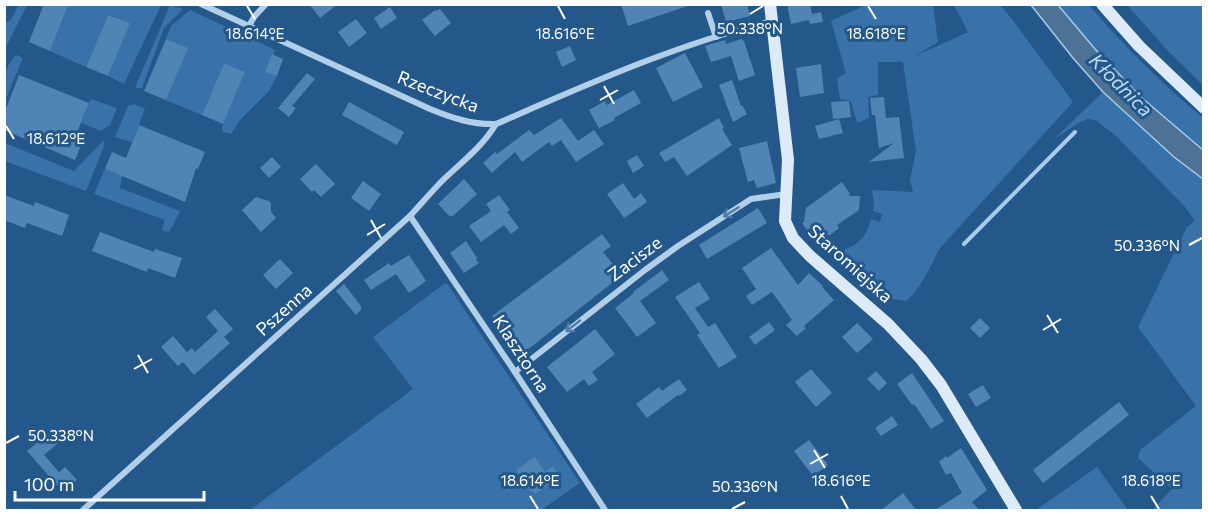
<svg xmlns="http://www.w3.org/2000/svg" width="1208" height="515" font-family="Commissioner,sans-serif">
<rect width="100%" height="100%" fill="#24588b"/>
<g fill="#3872a8">
<polygon points="19,4 27,5 5,49 5,23 11,20"/>
<path d="M 868,4 L 933,5 L 938,42 L 913,57 L 968,32 L 954,5 L 1000,5 L 1012,19 L 1073,102 L 940,248 C 931,264 921,290 906,301 L 885,298 L 838,251 C 857,247 866,238 871,219 L 880,222 L 882,214 L 873,211 L 874,205 L 872,190 L 913,192 L 910,180 L 916,151 L 903,62 L 878,62 L 878,95 L 868,97 L 869,118 L 857,123 L 851,101 L 840,99 L 837,79 L 846,73 L 831,21 Z"/>
<polygon points="69,5 161,5 124,84 108,76 129,23 108,15 86,67 50,51"/>
<polygon points="170,5 183,9 164,28 142,88 135,88"/>
<path d="M 1058,5 L 1089,5 C 1124,46 1162,84 1203,118 L 1203,150 L 1142,98 L 1095,49 Z"/>
<polygon points="1127,5 1203,5 1203,85 1169,52"/>
<polygon points="190,10 275,50 266,71 277,76 269,91 240,120 231,134 222,131 223,124 245,72 224,63 202,115 166,100 187,48 166,39 171,26"/>
<path d="M 17,55 L 23,58 L 5,101 C 4,87 3,64 17,55 Z"/>
<polygon points="1103,92 1174,157 1203,179 1203,510 1152,510 1172,489 1138,458 1140,450 1196,406 1138,327 1187,227 1195,221 1185,207 1117,137 1097,121 1089,119 1082,121 1054,139"/>
<polygon points="91,99 117,108 110,125 101,131 81,123"/>
<polygon points="134,104 145,109 132,142 115,137 128,106"/>
<polygon points="103,141 105,144 86,191 5,161 5,143 74,171"/>
<polygon points="105,169 122,176 120,188 180,211 170,231 167,232 162,230 165,220 94,194"/>
<polygon points="445,283 448,285 580,483 541,510 250,510 413,389 373,337"/>
<polygon points="1097,467 1128,510 1036,510"/>
</g>
<polygon fill="#4e7296" stroke="#a6cbeb" stroke-width="1.5" points="1031,5 1058,5 1095,49 1142,98 1203,150 1203,179 1174,157 1103,92 1073,58"/>
<g fill="none" stroke-linecap="round" stroke-linejoin="round">
<polyline stroke="#a6cbeb" stroke-width="4" points="964,244 1075,132"/>
</g>
<g fill="#5084b4">
<polygon points="44,4 69,4 50,51 29,42"/>
<polygon points="309,4 338,4 320,18"/>
<polygon points="621,4 687,4 688,6 628,26"/>
<polygon points="721,4 747,4 750,16 726,22"/>
<polygon points="787,4 810,4 812,14 821,12 823,22 810,24 809,20 791,24"/>
<polygon points="390,7 397,18 381,29 374,18"/>
<polygon points="440,9 451,23 435,36 422,20 435,10 436,11"/>
<polygon points="108,15 130,23 108,76 86,67"/>
<polygon points="356,19 367,33 349,47 338,32"/>
<polygon points="166,39 188,48 166,100 144,91"/>
<polygon points="741,39 744,41 755,75 739,81 731,56 711,62 705,46 725,40 726,44"/>
<polygon points="570,46 576,60 562,67 556,52"/>
<polygon points="685,53 703,87 673,102 656,68"/>
<polygon points="272,54 283,59 277,76 265,72"/>
<polygon points="224,63 245,72 223,124 202,115"/>
<polygon points="821,64 824,93 800,97 796,68"/>
<polygon points="307,73 315,79 292,106 296,108 289,117 278,108"/>
<polygon points="19,75 89,103 76,135 84,138 75,160 4,130 4,114"/>
<polygon points="732,80 741,106 742,105 747,114 733,122 719,85"/>
<polygon points="634,90 641,103 614,118 615,120 599,128 589,110 605,101 607,105"/>
<polygon points="884,97 886,118 899,117 904,158 869,162 894,143 879,148 875,115 872,115 870,98"/>
<polygon points="849,101 851,117 833,119 831,102"/>
<polygon points="349,102 404,132 397,145 342,115"/>
<polygon points="561,118 578,141 594,130 604,144 576,162 561,140 552,146 549,142 522,162 515,152 492,173 483,163 495,152 497,154 529,130 534,135"/>
<polygon points="719,118 724,128 722,129 732,145 687,176 674,157 665,162 659,153"/>
<polygon points="839,119 843,133 819,139 815,126"/>
<polygon points="139,125 205,152 198,169 196,168 185,202 105,169 112,152 126,158"/>
<polygon points="767,141 776,183 757,188 754,180 748,182 739,148"/>
<polygon points="637,155 644,166 633,173 627,161"/>
<polygon points="272,157 281,167 269,178 260,168"/>
<polygon points="316,164 335,184 321,197 314,190 312,192 300,179"/>
<polygon points="464,179 477,194 453,216 449,216 438,204"/>
<polygon points="363,181 381,194 369,211 351,198"/>
<polygon points="842,182 850,194 848,196 860,196 859,210 837,225 839,228 830,235 811,236 802,223 804,222 806,208"/>
<polygon points="623,183 634,199 641,193 647,202 624,218 607,194"/>
<polygon points="4,195 34,206 35,202 69,215 62,236 27,223 25,228 4,220"/>
<polygon points="499,195 510,210 507,212 519,228 511,234 504,225 481,242 469,226 491,211 486,204"/>
<polygon points="256,197 269,201 271,204 271,212 276,218 261,232 242,210"/>
<polygon points="758,208 767,223 707,259 699,245"/>
<polygon points="100,232 154,252 155,249 182,258 175,278 148,268 147,272 92,251"/>
<polygon points="602,234 611,246 603,252 622,275 521,355 492,316"/>
<polygon points="466,241 477,258 476,260 479,263 464,273 450,253"/>
<polygon points="771,248 798,285 809,273 823,286 822,287 834,300 804,326 806,328 797,336 786,325 792,320 772,292 752,305 746,296 756,289 742,268"/>
<polygon points="409,255 426,281 409,293 396,274 371,290 364,280 389,263 391,266"/>
<polygon points="280,259 293,273 276,289 263,275"/>
<polygon points="662,270 669,280 640,301 656,323 637,337 615,308 634,293 633,292"/>
<polygon points="699,282 710,299 695,308 708,327 715,323 737,357 719,368 697,335 700,333 675,297"/>
<polygon points="344,284 361,306 361,310 356,315 336,291"/>
<polygon points="215,309 233,329 224,337 230,343 194,375 183,362 178,366 161,347 173,336 187,352 192,348 195,352 218,331 206,317"/>
<polygon points="980,318 990,328 980,338 970,328"/>
<polygon points="769,322 775,330 755,345 749,337"/>
<polygon points="857,323 873,339 857,353 842,337"/>
<polygon points="595,329 615,354 592,372 598,380 589,386 584,379 567,392 547,367"/>
<polygon points="811,369 832,393 816,407 795,382"/>
<polygon points="876,371 887,383 879,391 867,379"/>
<polygon points="912,373 944,421 931,429 914,404 912,405 897,384"/>
<polygon points="679,379 687,390 679,396 678,395 647,418 636,404 659,387 662,391"/>
<polygon points="983,385 991,398 976,407 968,394"/>
<polygon points="1119,402 1129,415 1043,483 1033,470"/>
<polygon points="892,416 898,425 881,436 875,428"/>
<polygon points="49,433 58,443 44,455 59,472 65,467 77,480 63,492 27,451"/>
<polygon points="809,440 828,465 813,476 794,451"/>
<polygon points="961,448 987,490 972,502 979,510 935,510 962,493 951,473 946,475 939,462 946,456 947,458"/>
<polygon points="535,457 545,472 553,466 560,477 535,494 533,491 531,492 516,470"/>
<polygon points="903,493 916,510 881,510"/>
</g>
<g fill="none" stroke-linecap="round" stroke-linejoin="round">
<g stroke="#b2cfea" stroke-width="6">
<path d="M 201,4 L 430,109 C 452,118 473,125 496,124 C 586,85 677,44 772,21"/>
<polyline points="708,13 716,37"/>
<polyline points="249,26 254,17 266,4"/>
<polyline points="410,216 511,366 605,510"/>
<polyline points="515,372 645,270 678,246 751,199 786,194"/>
<path d="M 83,510 L 410,216 C 421,204 432,191 443,180 C 462,162 483,146 496,124"/>
</g>
<g stroke="#ddebf8" stroke-width="12">
<polyline points="770,4 788,160 785,221 793,238 810,256 888,324 921,359 941,385 1016,510"/>
<polyline points="1102,4 1139,46 1204,108"/>
</g>
</g>
<defs><path id="oneway-shaft" d="M-6 0H5M1.5-3L5.5 0L1.5 3" fill="none" stroke-width="1.6" stroke-linecap="round" stroke-linejoin="round" transform="scale(1.5)"/></defs>
<g stroke="#4f7ca8">
<use href="#oneway-shaft" transform="translate(731 212) rotate(148)"/>
<use href="#oneway-shaft" transform="translate(573 326) rotate(142)"/>
</g>
<path fill="none" stroke="#fff" stroke-width="2" d="M 247,6 L 255,19M 558,6 L 565,19M 868,6 L 876,19M 750,14 L 763,6M 604,86 L 614,104M 600,100 L 618,90M 6,126 L 14,139M 371,220 L 381,238M 367,235 L 385,224M 1189,245 L 1202,238M 1047,315 L 1058,333M 1043,330 L 1061,319M 138,355 L 148,373M 134,369 L 152,359M 6,443 L 19,436M 814,450 L 825,468M 810,464 L 828,454M 530,496 L 538,509M 841,496 L 848,509M 1151,496 L 1159,509M 732,509 L 745,502"/>
<g text-anchor="middle" stroke-width="6" stroke-linejoin="round" paint-order="stroke">
<g font-size="18" fill="#fff" stroke="#24588b">
<text transform="translate(438 92) rotate(21)" y="6">Rzeczycka</text>
<text transform="translate(635 259) rotate(-37)" y="6">Zacisze</text>
<text transform="translate(850 264) rotate(42)" y="6">Staromiejska</text>
<text transform="translate(284 310) rotate(-42)" y="6">Pszenna</text>
<text transform="translate(521 354) rotate(57)" y="6">Klasztorna</text>
</g>
<g font-size="20" font-style="italic" fill="#bed9f2" stroke="#24588b">
<text transform="translate(1121 85) rotate(45)" y="7">Kłodnica</text>
</g>
</g>
<g font-size="15" text-anchor="middle" fill="#fff" stroke="#24588b" stroke-width="6" stroke-linejoin="round" paint-order="stroke">
<text x="750" y="34">50.338°N</text>
<text x="255" y="39">18.614°E</text>
<text x="565" y="39">18.616°E</text>
<text x="876" y="39">18.618°E</text>
<text x="56" y="144">18.612°E</text>
<text x="1147" y="251">50.336°N</text>
<text x="61" y="441">50.338°N</text>
<text x="530" y="486">18.614°E</text>
<text x="841" y="486">18.616°E</text>
<text x="1151" y="486">18.618°E</text>
<text x="745" y="492">50.336°N</text>
</g>
<rect width="1208" height="515" fill="none" stroke="#ffffff" stroke-width="12"/>
<path d="M15 491v9h189v-9" fill="none" stroke="#ffffff" stroke-width="3"/>
<text x="24" y="491" font-size="18" fill="#ffffff" stroke="#24588b" stroke-width="4.5" paint-order="stroke">100 m</text>
</svg>
